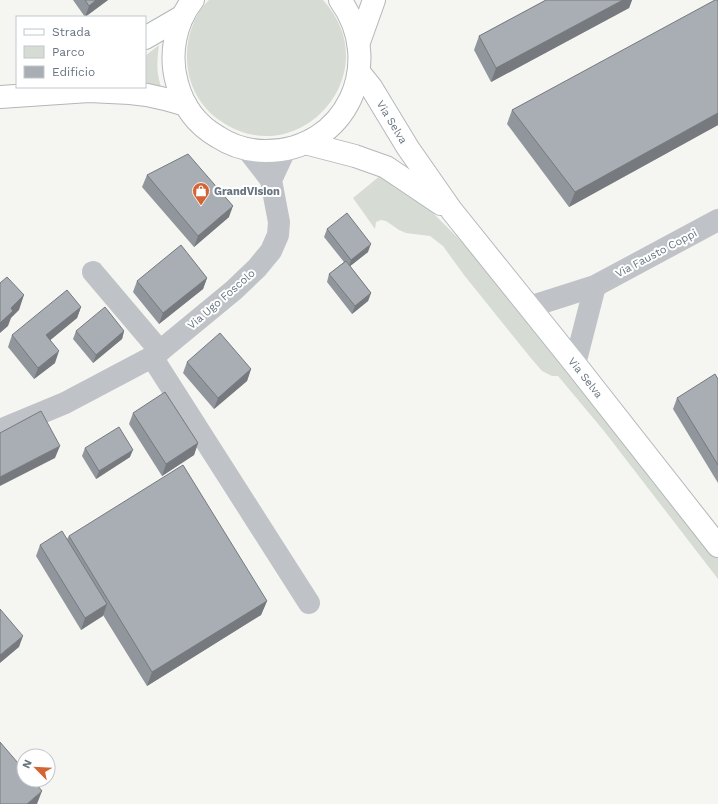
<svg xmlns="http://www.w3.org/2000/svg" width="718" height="804" font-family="'Work Sans',sans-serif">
<rect width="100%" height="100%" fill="#f5f6f2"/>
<g fill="#d6dcd4">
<path d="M 209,0 L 323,0 C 390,73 297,176 219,120 C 203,109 191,90 188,70 C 184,45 191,17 209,0 Z"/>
<path d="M 159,45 C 157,62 156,70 161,87 L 145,84 L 145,56 Z"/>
<polygon points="381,175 430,210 460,240 489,273 661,486 718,559 718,579 604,431 558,376 552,376 542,371 530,357 464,275 443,246 430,236 406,233 399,230 386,221 381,220 376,222 375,229 353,198"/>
</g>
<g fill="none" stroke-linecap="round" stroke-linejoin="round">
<defs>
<g id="secondary">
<path id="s1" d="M 359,72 L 371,87 L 408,148 L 452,211 L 575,364 L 718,546"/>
<polyline points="305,143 355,156 386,167 441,204"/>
</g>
<g id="primary">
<path d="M 193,0 C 175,22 169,55 177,83 C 183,106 197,125 218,137 C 232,146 249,151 266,151 C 346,151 386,63 340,0"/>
<polyline points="145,38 183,16"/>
<polyline points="359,42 374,0"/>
<polyline points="0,97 89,91 130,93 147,95 165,99 186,105"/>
</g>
</defs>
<use href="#secondary" stroke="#b4b8bc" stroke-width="24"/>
<use href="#primary" stroke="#b3b6ba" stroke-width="24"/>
<g stroke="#bfc2c6" stroke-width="22">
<polyline points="247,149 271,180"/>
<polyline points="93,272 160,351"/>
<polyline points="529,307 595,286 718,220"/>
<polyline points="152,357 309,603"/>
<polyline points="575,364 595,286"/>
<polyline points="0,430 65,403 152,357 160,351 234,290 257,268 271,251 278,235 279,222 271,180 285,150"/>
</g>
<use href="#secondary" stroke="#fff" stroke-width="22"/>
<use href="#primary" stroke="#fff" stroke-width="22"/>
</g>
<g fill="#90969b">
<polygon points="73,0 108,0 85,17"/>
<polygon points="546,0 632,0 629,8 491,82 474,50 479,36"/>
<polygon points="718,0 718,125 569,207 507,124 512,110"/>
<polygon points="147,175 229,217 194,247 142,187"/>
<polygon points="327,229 368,252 350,266 371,293 368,301 352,314 327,282 329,274 344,262 324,237"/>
<polygon points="207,278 203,289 159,324 133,292 137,281"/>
<polygon points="81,307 77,318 50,340 55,363 34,379 8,347 12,335"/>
<polygon points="76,331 124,331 122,339 93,363 73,339"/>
<polygon points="187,362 251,369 247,381 214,409 183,373"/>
<polygon points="718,379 718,483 673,409 677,398"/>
<polygon points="133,413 198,443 194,455 162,476 129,424"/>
<polygon points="85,448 130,457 96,479 82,456"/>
<polygon points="69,536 267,601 261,615 147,686 103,615 81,630 36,556 40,545 67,539"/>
</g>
<g fill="#767a7e">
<polygon points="96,0 108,0 85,17 89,6"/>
<polygon points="623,0 632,0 629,8 491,82 496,68"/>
<polygon points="718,113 718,125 569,207 575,192"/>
<polygon points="233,206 229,217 194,247 198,236"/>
<polygon points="371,244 368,252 349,267 351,260"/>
<polygon points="207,278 203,289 159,324 163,313"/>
<polygon points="371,293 368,301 352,314 355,306"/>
<polygon points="24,295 19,310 11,318 8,326 0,333 0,323 11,308"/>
<polygon points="81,307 77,318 42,347 46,335"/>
<polygon points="124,331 122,339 93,363 96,355"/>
<polygon points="59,351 55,363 34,379 38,368"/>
<polygon points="251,369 247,381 214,409 218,398"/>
<polygon points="198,443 194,455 162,476 166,464"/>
<polygon points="60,446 55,458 0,486 0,477"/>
<polygon points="133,450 130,457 96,479 99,471"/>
<polygon points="267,601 261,615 147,686 152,672"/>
<polygon points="107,604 103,616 81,630 85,618"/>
<polygon points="23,636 19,647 0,663 0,655"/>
<polygon points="42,791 37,804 27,804"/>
</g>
<g fill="#a8aeb4" stroke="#767a7e">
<polygon points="85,0 96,0 89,6"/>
<polygon points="546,0 623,0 496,68 479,36"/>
<polygon points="715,0 718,0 718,113 575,192 512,110"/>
<polygon points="188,154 233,206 198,236 147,175"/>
<polygon points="347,213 371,244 351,260 327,229"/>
<polygon points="181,245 207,278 163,313 137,281"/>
<polygon points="346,261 371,293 355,306 329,274"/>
<polygon points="7,277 24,295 11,308 13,311 0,323 0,283"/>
<polygon points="67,290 81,307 46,335 59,351 38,368 12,335"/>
<polygon points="105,307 124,331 96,355 76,331"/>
<polygon points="220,333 251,369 218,398 187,362"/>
<polygon points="715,374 718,379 718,465 677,398"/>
<polygon points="165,392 198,443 166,464 133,413"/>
<polygon points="41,411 60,446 0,477 0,433"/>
<polygon points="119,427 133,450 99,471 85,448"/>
<polygon points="183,465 267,601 152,672 69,536"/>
<polygon points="62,531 107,604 85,618 40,545"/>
<polygon points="0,609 23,636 0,655"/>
<polygon points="0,742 24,770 24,780 33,780 42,791 27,804 0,804"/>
</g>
<defs>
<symbol id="shop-pin" viewBox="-11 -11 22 30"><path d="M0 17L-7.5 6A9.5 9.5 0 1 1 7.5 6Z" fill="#d46434" stroke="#fff"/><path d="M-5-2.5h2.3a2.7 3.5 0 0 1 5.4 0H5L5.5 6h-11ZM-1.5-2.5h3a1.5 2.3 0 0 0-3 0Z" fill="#fff"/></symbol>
</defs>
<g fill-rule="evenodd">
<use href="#shop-pin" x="191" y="181" width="20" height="27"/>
</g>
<g text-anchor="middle" stroke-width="4" stroke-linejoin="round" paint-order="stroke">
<g font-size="11" fill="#677481" stroke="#fff">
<text dy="4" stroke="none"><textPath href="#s1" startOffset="60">Via Selva</textPath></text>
<text transform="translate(656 253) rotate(-28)" y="4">Via Fausto Coppi</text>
<text transform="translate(221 299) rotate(-41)" y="4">Via Ugo Foscolo</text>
<text dy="4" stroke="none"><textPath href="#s1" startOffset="381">Via Selva</textPath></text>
</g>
<g font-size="11" font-weight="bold" fill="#677481" stroke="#fff" text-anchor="start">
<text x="214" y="195">GrandVision</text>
</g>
</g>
<rect x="16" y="16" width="130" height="72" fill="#ffffff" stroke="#c2c7cd"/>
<rect x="24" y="29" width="20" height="6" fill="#ffffff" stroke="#c2c7cd"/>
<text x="52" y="36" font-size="12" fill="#677481">Strada</text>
<rect x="24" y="46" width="20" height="12" fill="#d6dcd4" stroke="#c2c7cd"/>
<text x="52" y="56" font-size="12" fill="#677481">Parco</text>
<rect x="24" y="66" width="20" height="12" fill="#a8aeb4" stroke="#c2c7cd"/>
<text x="52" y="76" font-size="12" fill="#677481">Edificio</text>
<g transform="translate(36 768) rotate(294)"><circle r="19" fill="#ffffff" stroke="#c2c7cd"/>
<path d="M0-3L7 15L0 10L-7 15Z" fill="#d46434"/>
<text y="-6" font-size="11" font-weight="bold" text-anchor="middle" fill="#677481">N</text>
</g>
</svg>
